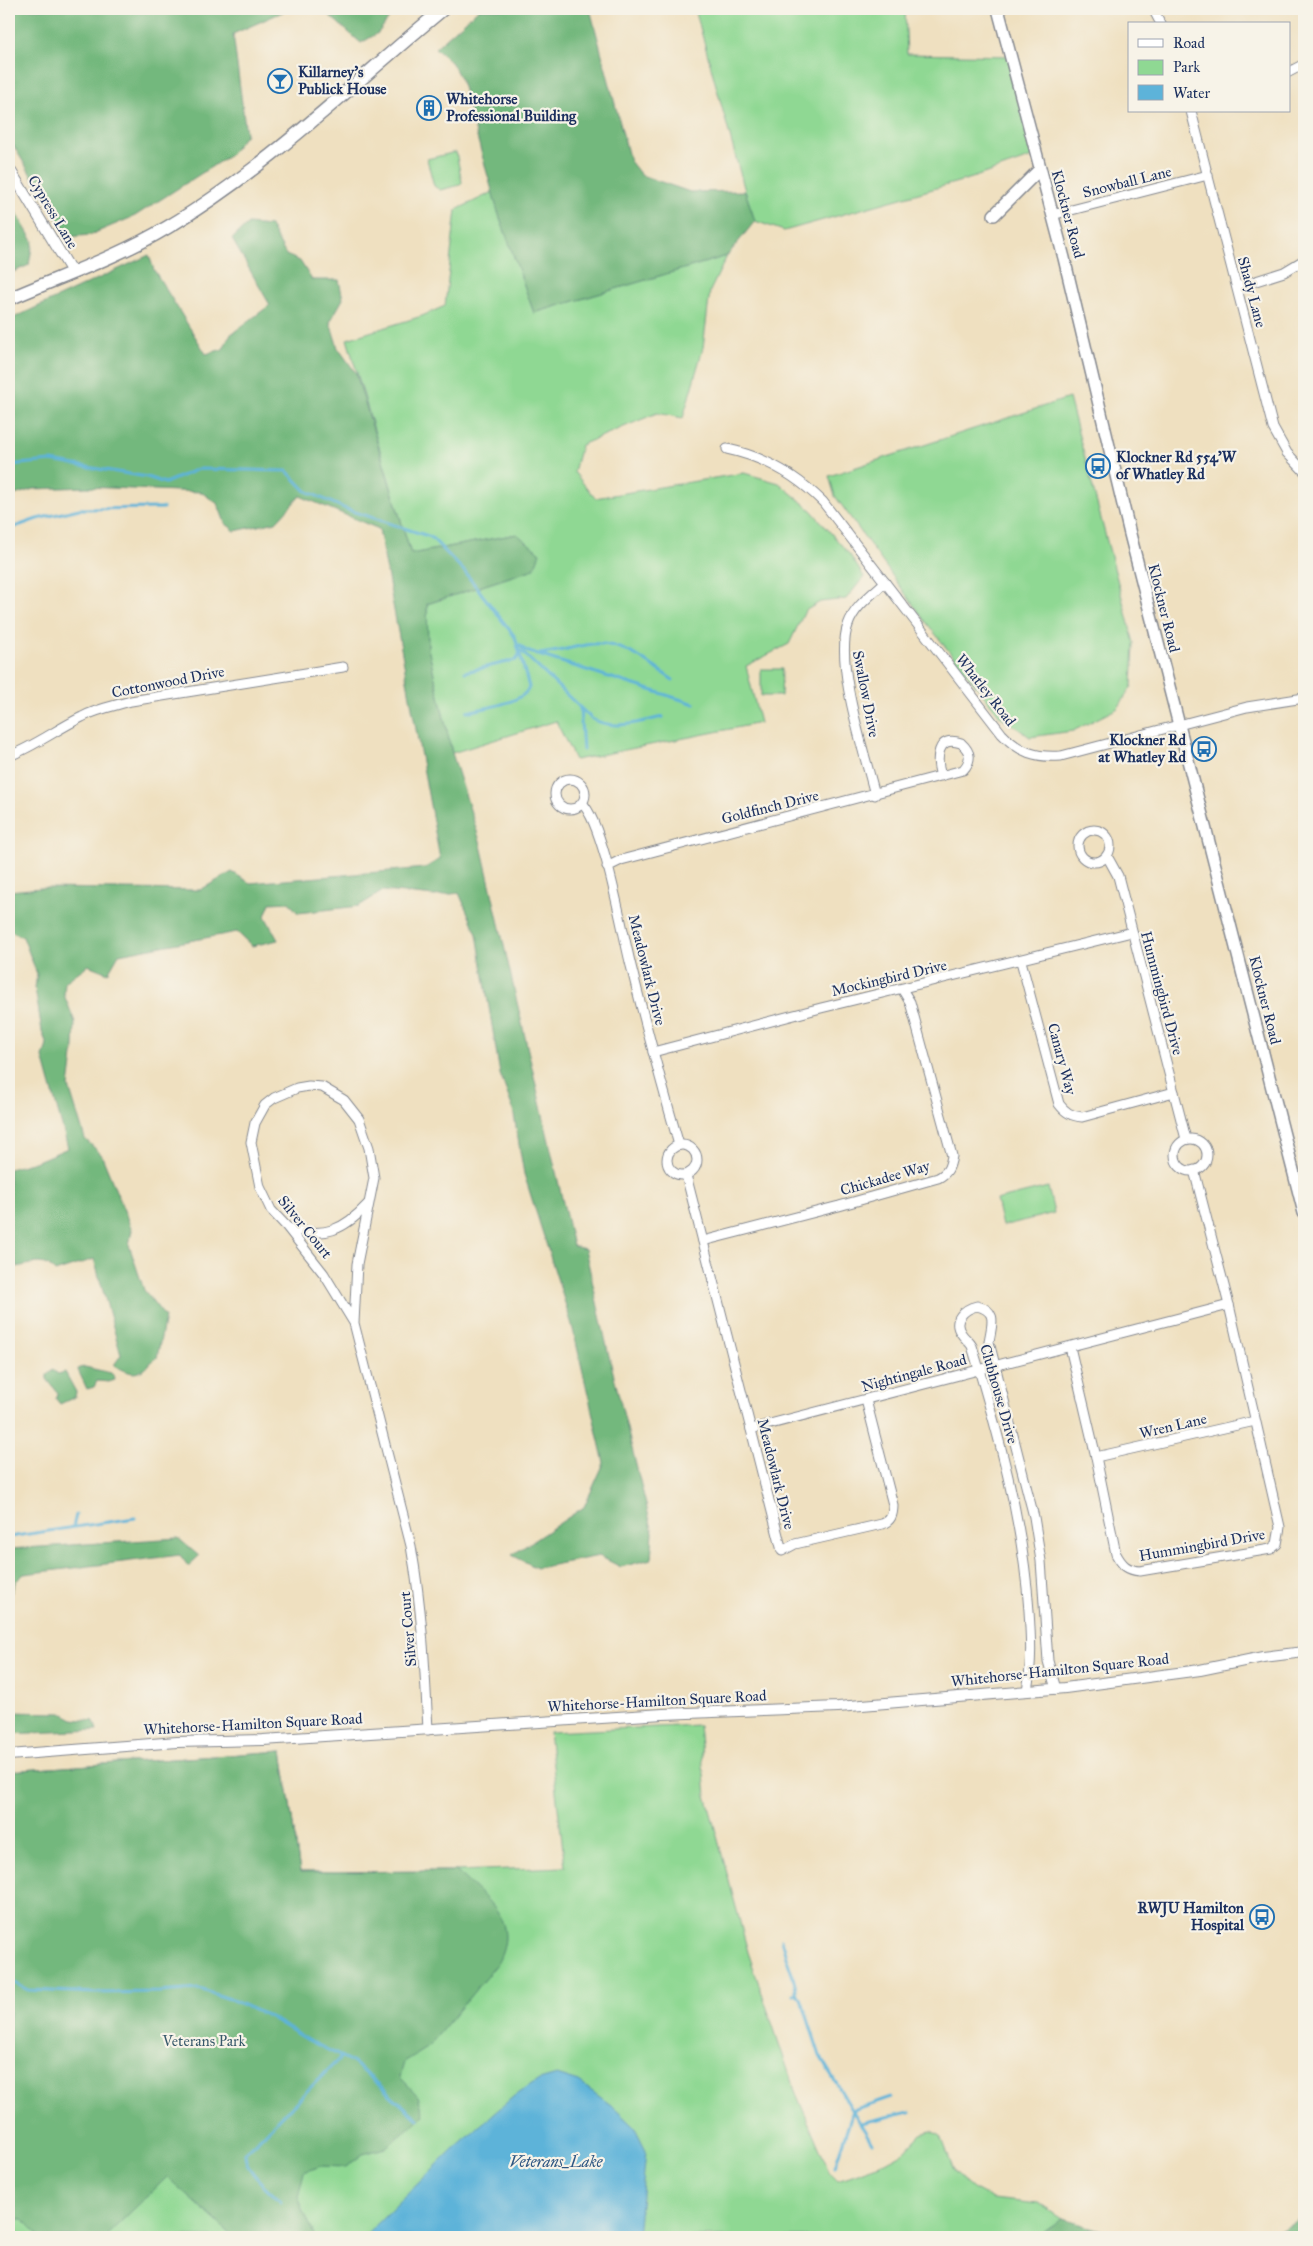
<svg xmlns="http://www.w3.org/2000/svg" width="1313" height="2246" font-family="'IM FELL Great Primer',serif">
<rect width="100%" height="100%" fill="#f7f3e8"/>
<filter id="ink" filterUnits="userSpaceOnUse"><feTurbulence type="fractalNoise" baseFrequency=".02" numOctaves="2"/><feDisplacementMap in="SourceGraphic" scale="10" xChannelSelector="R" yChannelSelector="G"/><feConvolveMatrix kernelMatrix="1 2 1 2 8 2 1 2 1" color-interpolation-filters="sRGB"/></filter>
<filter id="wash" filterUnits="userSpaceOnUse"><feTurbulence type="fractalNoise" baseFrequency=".0096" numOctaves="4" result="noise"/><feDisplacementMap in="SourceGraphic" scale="20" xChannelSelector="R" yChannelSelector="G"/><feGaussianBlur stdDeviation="1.12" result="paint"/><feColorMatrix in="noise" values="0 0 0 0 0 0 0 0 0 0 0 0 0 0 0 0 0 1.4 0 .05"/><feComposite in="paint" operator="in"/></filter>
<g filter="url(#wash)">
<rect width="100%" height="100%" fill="#efe0c0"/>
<g fill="#8fd893" stroke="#558478">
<polygon points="695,9 905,9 907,54 1013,56 1038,155 972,178 784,231 755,221 745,191"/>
<polygon points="456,152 462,182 460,185 440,190 434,186 427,159"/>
<polygon points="493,192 498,212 534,313 727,256 710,291 703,348 683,418 657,413 581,445 574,472 595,498 744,473 779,483 811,510 850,555 864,577 846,599 820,602 805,611 789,644 746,666 760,723 575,760 556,721 452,753 428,648 427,604 534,569 517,534 411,554 347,339 422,316 445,306 456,210"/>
<polygon points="1069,398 1134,643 1132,686 1118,708 1073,731 1030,737 1000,716 922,617 835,496 829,476"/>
<polygon points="761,669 782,669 781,696 761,696"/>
<polygon points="1048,1187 1054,1213 1002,1226 996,1200"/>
<polygon points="699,1725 706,1795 748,1952 795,2091 830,2173 837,2180 880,2165 904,2152 921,2134 931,2131 941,2136 955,2173 973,2189 992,2199 1039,2204 1062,2219 1125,2237 9,2237 9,1771 282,1751 300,1872 456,1871 565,1867 549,1732"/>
</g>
<g fill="#73b87d" stroke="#47746e">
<polygon points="9,9 289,9 233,34 246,134 230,155 135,216 90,235 68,237 9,138"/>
<polygon points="322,9 390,9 393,13 378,33 361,43"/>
<polygon points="479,9 590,9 630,161 641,175 690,192 745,191 755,221 727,256 534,313 498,212 461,80 452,63 435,48"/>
<polygon points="9,201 33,241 29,265 9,274"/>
<path d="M 248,224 L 270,226 L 286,255 L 300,261 L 312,280 L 339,280 L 343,299 L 330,322 L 338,348 L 356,373 L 411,554 L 517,534 L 540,553 L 534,569 L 427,604 L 428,648 L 452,753 L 480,841 L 573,1246 L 585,1249 L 609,1356 L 653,1533 L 651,1559 L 621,1567 L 599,1556 L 537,1568 L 512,1555 L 584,1507 L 604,1463 L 572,1325 L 524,1174 L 513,1109 L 500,1074 L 477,934 L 459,893 L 435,896 L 383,891 L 359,906 L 298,913 L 289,902 L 270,903 L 265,916 L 278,940 L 252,946 L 237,932 L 119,954 L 108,973 L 88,965 L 65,982 L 64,995 L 75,1022 L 74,1047 L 69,1087 L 85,1139 L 101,1154 L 132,1230 L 129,1245 L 144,1290 L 165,1317 L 157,1358 C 143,1367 143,1377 125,1371 C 120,1369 118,1368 114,1365 L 121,1355 L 94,1259 L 55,1272 C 44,1258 32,1264 17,1267 L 9,1240 L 9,1169 L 35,1162 L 68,1148 L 43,1057 L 47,1045 L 42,1031 L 35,988 L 37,974 L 23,937 L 9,930 L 9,891 L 41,888 L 200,890 L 232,872 L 250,883 L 425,868 L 440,859 L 379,529 L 300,496 L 276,522 L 235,531 L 225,523 L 218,504 L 201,492 L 87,487 L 33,489 L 9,497 L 9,320 L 149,255 L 154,270 L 206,354 L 223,349 L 230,335 L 270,305 L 232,239 Z"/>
<polygon points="85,1367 111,1373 114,1376 115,1380 109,1382 97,1381 94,1387 87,1389 78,1370 79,1368"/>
<polygon points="53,1370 58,1374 65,1372 76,1392 75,1397 60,1404 56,1399 58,1393 47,1379 47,1375"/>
<polygon points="178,1538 199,1556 188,1566 180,1555 24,1574 16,1581 9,1598 9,1549"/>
<polygon points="9,1712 62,1713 73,1719 94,1721 97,1730 9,1734"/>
<path d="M 282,1751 L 300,1872 L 456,1871 C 486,1900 521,1919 497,1964 L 428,2047 L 404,2062 L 400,2077 L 418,2096 L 424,2115 L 385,2148 L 363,2154 L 346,2167 L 321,2166 L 304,2172 L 298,2197 L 315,2237 L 234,2237 L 167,2177 L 105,2237 L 41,2237 L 23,2219 L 9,2219 L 9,1771 Z"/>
<polygon points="1304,2217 1304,2237 1268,2237"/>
<polygon points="1062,2219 1125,2237 1035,2237"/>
</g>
<polygon fill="#5db3d9" stroke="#3c719c" points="557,2075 579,2082 611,2105 634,2127 646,2151 638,2237 364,2237 452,2150 514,2096 536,2081"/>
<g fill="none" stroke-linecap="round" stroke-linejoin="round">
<g stroke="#5db3d9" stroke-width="3">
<path d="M 9,465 L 51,461 L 147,477 L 165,483 L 198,469 L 287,471 L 306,491 L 346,509 L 431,537 L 464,571 L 515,637 L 529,687 C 525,703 482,708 467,712"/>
<polyline points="9,529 37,519 79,509 163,508"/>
<polyline points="519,645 526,651 695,704"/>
<path d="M 539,654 C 557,653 574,646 592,644 C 622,641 650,664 673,680"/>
<path d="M 465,672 L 516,660 L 521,651 L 592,719 C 615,731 639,722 663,717"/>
<polyline points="580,708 583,750"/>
<polyline points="73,1527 76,1515"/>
<polyline points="9,1537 135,1518"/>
<path d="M 781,1939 C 783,1952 798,1985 796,1993"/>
<polyline points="9,1980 28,1990 95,1993 159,1992 199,1989 230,1999 270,2017 308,2040 354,2063 418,2119"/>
<polyline points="794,1994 796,1993 801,1998 820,2056 872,2143"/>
<polyline points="861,2123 909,2112"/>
<polyline points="835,2166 853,2110 891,2097"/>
<path d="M 281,2202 C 268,2188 245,2172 245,2153 L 341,2057"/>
</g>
</g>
</g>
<g filter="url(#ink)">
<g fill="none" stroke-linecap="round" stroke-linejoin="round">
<defs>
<g id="minor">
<polyline points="1153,9 1161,24"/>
<polyline points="1289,72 1304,64"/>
<polyline points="1191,111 1273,428 1287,453 1304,471"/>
<polyline points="1052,215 1208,175"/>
<polyline points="1237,287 1284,272 1304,260"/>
<path d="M 727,449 C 765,457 796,475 823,502 L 1002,734 C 1019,752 1036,758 1061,756 L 1247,707 L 1304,698"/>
<path d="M 9,756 C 35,746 57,729 82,717 C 97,709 114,706 131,701 L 343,667"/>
<circle cx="570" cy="794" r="15"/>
<path d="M 875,795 C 865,754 834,663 848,625 C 854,607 871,595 885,582"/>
<path d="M 582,803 C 604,825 622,931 631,966 C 646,1026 662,1086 679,1145"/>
<circle cx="1094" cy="846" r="16"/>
<polyline points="1107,856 1118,876 1186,1139"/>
<path d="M 607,867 L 621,860 L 963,770 C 972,760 971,752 961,743 C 936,734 936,760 941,776"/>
<path d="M 1021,961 L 1059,1104 C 1065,1112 1071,1116 1082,1117 L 1174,1092"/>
<polyline points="653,1052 821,1008 1132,932"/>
<circle cx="1191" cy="1155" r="16"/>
<circle cx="682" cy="1160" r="15"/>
<path d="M 686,1175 L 782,1551 L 795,1544 L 882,1524 C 891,1521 893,1515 893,1505 L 866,1400"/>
<path d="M 289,1228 C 324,1239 344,1230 368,1204"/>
<path d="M 703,1241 L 839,1206 L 938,1178 C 948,1173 950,1167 952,1156 L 910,1002 L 902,989"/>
<path d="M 354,1323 L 324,1274 L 287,1227 L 271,1210 L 260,1187 L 251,1142 L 255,1123 L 265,1105 L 274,1098 L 297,1088 L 309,1086 L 322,1087 L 344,1100 L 359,1119 L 369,1148 L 374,1178 L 357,1264 L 354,1323 L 411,1546 C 422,1607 425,1668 428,1730"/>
<path d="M 1070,1347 L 1096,1457 L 1116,1554 C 1122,1565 1127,1570 1140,1571 L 1271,1549 L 1277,1544 L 1280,1527 L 1229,1305 L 1194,1170"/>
<polyline points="751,1429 1229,1305"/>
<polyline points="1096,1457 1255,1421"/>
<path d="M 1027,1691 C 1032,1661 1031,1641 1029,1611 C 1023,1521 998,1432 972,1346 C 969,1341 964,1338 961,1333 C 952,1320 964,1309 977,1306 C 999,1311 991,1326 989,1342 L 1034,1517 L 1041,1561 L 1048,1661 L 1056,1689"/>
</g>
<g id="tertiary">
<polyline points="9,168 72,272"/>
<polyline points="9,1755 177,1742 263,1740 663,1714 838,1707 1065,1688 1200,1670 1263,1657 1304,1652"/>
</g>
<g id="secondary">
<polyline points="998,9 1064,258 1130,534 1304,1213"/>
<polyline points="994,215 1040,169"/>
</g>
<path id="primary" d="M 9,299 C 62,276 118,257 168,227 C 269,167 353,83 443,9"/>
</defs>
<use href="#minor" stroke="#85888f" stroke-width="11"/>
<use href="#tertiary" stroke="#85888f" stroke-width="12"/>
<use href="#secondary" stroke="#85888f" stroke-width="14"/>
<use href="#primary" stroke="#85888f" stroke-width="15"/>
<use href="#minor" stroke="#fff" stroke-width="9"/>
<use href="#tertiary" stroke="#fff" stroke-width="10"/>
<use href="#secondary" stroke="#fff" stroke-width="11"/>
<use href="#primary" stroke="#fff" stroke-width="12"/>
</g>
</g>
<defs>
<symbol id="bar-ring" viewBox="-11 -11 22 22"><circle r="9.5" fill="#f7f3e8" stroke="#1f6fb2" stroke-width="1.5"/><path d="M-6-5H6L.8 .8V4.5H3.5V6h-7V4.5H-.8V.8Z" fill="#1f6fb2"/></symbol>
<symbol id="building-ring" viewBox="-11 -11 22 22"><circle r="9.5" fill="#f7f3e8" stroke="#1f6fb2" stroke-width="1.5"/><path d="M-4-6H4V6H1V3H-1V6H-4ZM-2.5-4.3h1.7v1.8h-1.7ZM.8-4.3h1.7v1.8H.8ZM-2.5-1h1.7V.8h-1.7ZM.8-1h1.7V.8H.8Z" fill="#1f6fb2"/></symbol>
<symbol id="bus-ring" viewBox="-11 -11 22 22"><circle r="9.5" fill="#f7f3e8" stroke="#1f6fb2" stroke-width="1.5"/><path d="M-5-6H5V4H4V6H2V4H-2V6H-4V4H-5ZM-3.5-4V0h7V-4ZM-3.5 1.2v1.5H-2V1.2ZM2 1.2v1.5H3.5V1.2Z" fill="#1f6fb2"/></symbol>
</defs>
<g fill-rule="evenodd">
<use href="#bar-ring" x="266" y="67" width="28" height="28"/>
<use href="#building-ring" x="415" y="94" width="28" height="28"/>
<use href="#bus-ring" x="1084" y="452" width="28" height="28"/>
<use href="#bus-ring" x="1190" y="735" width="28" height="28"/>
<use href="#bus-ring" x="1248" y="1903" width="28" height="28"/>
</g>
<g text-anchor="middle" stroke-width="4.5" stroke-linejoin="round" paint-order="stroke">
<g font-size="15" font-weight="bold" fill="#1b2f5e" stroke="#f7f3e8" text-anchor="start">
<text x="298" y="77">Killarney's<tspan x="298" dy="17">Publick House</tspan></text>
<text x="446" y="104">Whitehorse<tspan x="446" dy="17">Professional Building</tspan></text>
<text x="1116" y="462">Klockner Rd 554'W<tspan x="1116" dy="17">of Whatley Rd</tspan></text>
<text x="1186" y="745" text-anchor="end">Klockner Rd<tspan x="1186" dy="17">at Whatley Rd</tspan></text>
<text x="1244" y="1913" text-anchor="end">RWJU Hamilton<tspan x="1244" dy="17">Hospital</tspan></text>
</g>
<g font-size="15" fill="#1b2f5e" stroke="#f7f3e8">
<text transform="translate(1127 182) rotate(-14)" y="5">Snowball Lane</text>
<text transform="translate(53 212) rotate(59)" y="5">Cypress Lane</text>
<text transform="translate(1068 214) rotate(75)" y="5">Klockner Road</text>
<text transform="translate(1252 292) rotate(75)" y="5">Shady Lane</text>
<text transform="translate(1164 608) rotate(76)" y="5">Klockner Road</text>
<text transform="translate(168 682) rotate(-11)" y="5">Cottonwood Drive</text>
<text transform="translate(986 690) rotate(52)" y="5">Whatley Road</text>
<text transform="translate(866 694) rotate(79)" y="5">Swallow Drive</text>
<text transform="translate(770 807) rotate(-14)" y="5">Goldfinch Drive</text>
<text transform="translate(647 970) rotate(76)" y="5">Meadowlark Drive</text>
<text transform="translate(889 978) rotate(-13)" y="5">Mockingbird Drive</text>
<text transform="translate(1162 993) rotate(75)" y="5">Hummingbird Drive</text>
<text transform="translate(1265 1000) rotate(76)" y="5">Klockner Road</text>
<text transform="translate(1062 1059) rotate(75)" y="5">Canary Way</text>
<text transform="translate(885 1178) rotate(-16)" y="5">Chickadee Way</text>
<text transform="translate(305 1227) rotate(51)" y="5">Silver Court</text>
<text transform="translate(914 1373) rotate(-15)" y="5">Nightingale Road</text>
<text transform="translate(999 1394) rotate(74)" y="5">Clubhouse Drive</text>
<text transform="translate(1173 1426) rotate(-13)" y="5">Wren Lane</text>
<text transform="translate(776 1474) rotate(76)" y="5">Meadowlark Drive</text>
<text transform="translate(1202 1545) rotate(-10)" y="5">Hummingbird Drive</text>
<text transform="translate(408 1629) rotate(-95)" y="5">Silver Court</text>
<text transform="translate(1060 1670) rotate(-6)" y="5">Whitehorse-Hamilton Square Road</text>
<text transform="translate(657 1701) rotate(-3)" y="5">Whitehorse-Hamilton Square Road</text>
<text transform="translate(253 1724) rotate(-3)" y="5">Whitehorse-Hamilton Square Road</text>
</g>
<g font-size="15" fill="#38596b" stroke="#f7f3e8">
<text x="204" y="2046">Veterans Park</text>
</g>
<g font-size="16" font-style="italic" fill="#2f5783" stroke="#f7f3e8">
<text x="556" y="2167">Veterans_Lake</text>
</g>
</g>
<rect width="1313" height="2246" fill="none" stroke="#f7f3e8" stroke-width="30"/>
<rect x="1128" y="22" width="162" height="90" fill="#f7f3e8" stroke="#9fa5b1"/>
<rect x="1138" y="39" width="25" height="8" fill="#ffffff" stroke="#9fa5b1"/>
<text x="1173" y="48" font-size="15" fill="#1b2f5e">Road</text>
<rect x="1138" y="60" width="25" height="15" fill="#8fd893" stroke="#9fa5b1"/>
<text x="1173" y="72" font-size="15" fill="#1b2f5e">Park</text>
<rect x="1138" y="85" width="25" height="15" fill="#5db3d9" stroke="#9fa5b1"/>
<text x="1173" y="98" font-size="15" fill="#1b2f5e">Water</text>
</svg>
